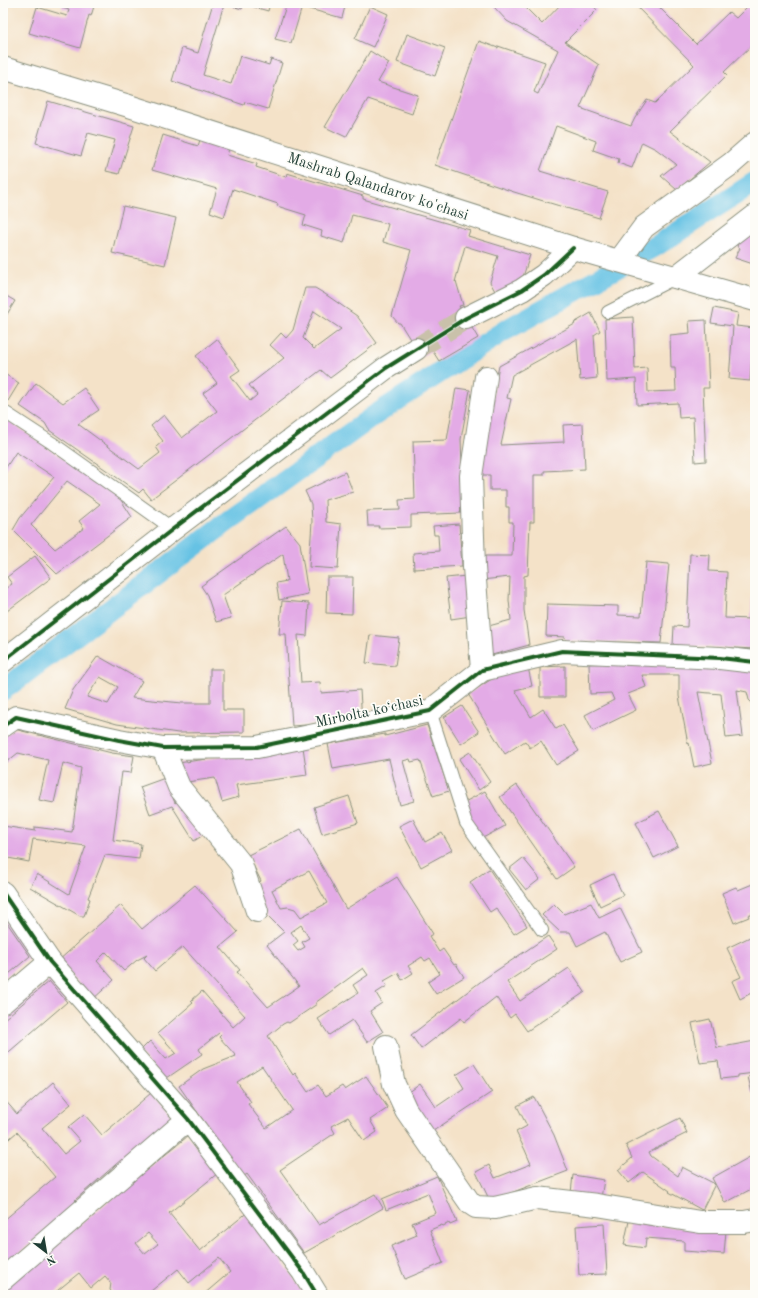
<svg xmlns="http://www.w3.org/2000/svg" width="758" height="1298" font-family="'Old Standard TT',serif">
<rect width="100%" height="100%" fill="#fdfcf7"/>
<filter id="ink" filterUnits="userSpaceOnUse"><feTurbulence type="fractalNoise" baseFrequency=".025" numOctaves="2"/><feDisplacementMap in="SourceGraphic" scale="8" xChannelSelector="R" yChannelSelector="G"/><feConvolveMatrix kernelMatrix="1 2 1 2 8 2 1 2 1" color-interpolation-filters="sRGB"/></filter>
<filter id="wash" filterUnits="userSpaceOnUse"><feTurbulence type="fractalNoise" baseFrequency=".012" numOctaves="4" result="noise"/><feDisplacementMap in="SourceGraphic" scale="16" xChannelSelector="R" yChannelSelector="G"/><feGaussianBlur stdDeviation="0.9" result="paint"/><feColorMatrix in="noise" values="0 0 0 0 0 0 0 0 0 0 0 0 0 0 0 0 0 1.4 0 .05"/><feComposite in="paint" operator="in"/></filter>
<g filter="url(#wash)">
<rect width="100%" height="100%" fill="#f4e2c8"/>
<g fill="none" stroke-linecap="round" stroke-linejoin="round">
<polyline stroke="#66c2e4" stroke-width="21" points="3,690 228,521 375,415 504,331 656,246 755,182"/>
</g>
<g id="blocks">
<g fill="#e3abe6" fill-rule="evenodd">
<polygon points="63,3 95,3 91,16 89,15 80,48 29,33 37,7 67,16 69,10 62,8"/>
<polygon points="213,3 270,3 268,11 244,4 242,9 224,4 203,75 231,84 240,56 269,65 271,59 282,63 268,109 245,102 244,105 172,81 182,48 198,53"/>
<polygon points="287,3 346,3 342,18 302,7 291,43 275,39"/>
<polygon points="498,3 521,3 542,24 562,3 591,3 597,10 565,42 599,65 580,108 631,126 635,118 647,100 655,103 694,65 633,3 655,3 696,44 729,12 736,18 751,3 755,3 755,42 724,72 727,75 670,131 710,162 677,190 661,176 676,164 656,149 642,142 632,168 618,163 619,159 593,150 596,141 556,126 540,171 608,192 599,218 514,192 435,165 479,41 498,48 498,46 545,62 534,92 538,94 558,50 507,21 494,7"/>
<polygon points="370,6 388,14 373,47 355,39"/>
<polygon points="407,34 445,48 435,76 397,62"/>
<polygon points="370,51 389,63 378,82 418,95 412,114 368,99 346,137 325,127"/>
<polygon points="48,101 134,126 119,174 106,171 115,140 88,133 81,156 36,143"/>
<polygon points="163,135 198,146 201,137 230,146 227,155 257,164 256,167 286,177 287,173 363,196 363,199 470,230 468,236 530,255 521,283 496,293 490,282 498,256 465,246 455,282 456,281 463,305 459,306 478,338 439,361 432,350 421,357 400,323 398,323 392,316 411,250 383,242 388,224 352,215 344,243 321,236 322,231 303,225 306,215 277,206 278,204 233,189 224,217 210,212 217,189 152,170"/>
<polygon points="123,206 176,218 165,265 112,253"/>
<polygon points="755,229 755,261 753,264 735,258 740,248 737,246 741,238"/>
<path d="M 305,288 L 315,288 L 325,294 L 357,316 L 377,343 L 330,378 L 321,370 L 151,499 L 143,489 L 139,493 L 49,430 L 45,423 L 20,406 L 36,383 L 63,403 L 84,388 L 99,410 L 78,424 L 139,469 L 160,453 L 156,447 L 163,441 L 151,426 L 164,415 L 182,438 L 217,411 L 203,393 L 217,383 L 196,356 L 217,339 L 240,370 L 231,376 L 250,401 L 257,395 L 249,385 L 284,358 L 270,345 L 281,333 L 286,338 L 293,330 ZM 314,311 L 341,329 L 314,349 L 303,338 Z"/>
<polygon points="3,294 15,301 3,321"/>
<polygon points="714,308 738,313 736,326 754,328 755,325 755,340 753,339 750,381 729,379 733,326 711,323"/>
<polygon points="591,313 600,331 594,335 597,378 580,380 577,339 512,375 507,398 511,399 501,445 564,442 563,425 583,424 585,469 544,471 544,475 534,475 534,522 530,522 528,575 524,576 524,610 529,645 492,655 485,627 511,620 509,600 510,577 481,580 481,556 512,556 513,522 509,522 509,507 506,507 506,490 490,490 490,475 477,475 477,470 499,366 575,324 574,323"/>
<polygon points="633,317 635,369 647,368 648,392 676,391 675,368 671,368 670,335 690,333 689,321 706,320 709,388 703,388 706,461 695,462 693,417 679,418 678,403 637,405 636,379 607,381 605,319"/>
<polygon points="3,373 19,383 8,401 3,397"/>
<polygon points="456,388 470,390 461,439 462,465 461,513 411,515 411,527 378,528 379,526 368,526 367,511 400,510 399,500 415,499 413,441 447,440"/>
<path d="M 3,417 L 119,497 L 132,517 L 57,574 L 13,530 L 20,518 L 54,477 L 16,452 L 3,472 ZM 67,481 L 100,504 L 79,521 L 84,528 L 55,549 L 31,525 Z"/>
<polygon points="345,472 353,492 325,500 326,522 341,524 338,569 309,567 312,521 311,504 305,491"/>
<polygon points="459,524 462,566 414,569 413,553 439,551 438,535 434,535 433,526"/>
<polygon points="286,526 300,543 308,594 279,600 276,583 287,581 283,554 223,595 231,618 216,622 207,595 201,586"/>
<polygon points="690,554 710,555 709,571 727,572 725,618 751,619 753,576 755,576 755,649 673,645 674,626 687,627"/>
<polygon points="35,556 51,578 3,614 3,590 12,584 7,577"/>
<polygon points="646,562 669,564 661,643 566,641 565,637 546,636 547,604 618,606 618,615 641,616"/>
<polygon points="466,576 471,616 451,619 446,578"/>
<polygon points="327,577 353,577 352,614 326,613"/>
<polygon points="282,601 309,603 307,636 298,635 301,683 320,682 321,693 360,690 362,721 292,726 286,634 279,634"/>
<polygon points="370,635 399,638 395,666 366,663"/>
<path d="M 98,656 L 142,681 L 132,698 L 182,703 L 210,703 L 210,669 L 223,669 L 223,710 L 244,710 L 244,732 L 178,733 L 117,724 L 65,709 L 73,690 ZM 100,677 L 118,687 L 108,704 L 87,697 Z"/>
<polygon points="641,662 755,671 755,706 749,700 747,692 737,690 743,736 726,738 721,694 698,692 712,763 694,767 689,743 688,744 679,696 679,675 642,675 646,687 628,694 636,710 593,731 585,715 614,700 611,693 590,694 589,664"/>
<polygon points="565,666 565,697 540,697 540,667"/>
<polygon points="528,667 532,686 515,690 531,717 543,709 556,729 563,725 579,751 556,765 541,741 530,748 525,741 505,754 468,694 503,672"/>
<polygon points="462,706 479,732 461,744 444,717"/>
<polygon points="427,725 449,791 433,796 420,760 411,762 410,759 403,761 414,801 400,805 389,759 333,769 328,744 385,734 385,736"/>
<polygon points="14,729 112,753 134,756 131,773 122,772 113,840 141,844 139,859 105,855 88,898 90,899 84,916 80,916 30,887 37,874 69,894 86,846 33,839 29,862 3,857 3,826 35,831 35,827 72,832 81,768 63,763 54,803 39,800 48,760 18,753 3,765 3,737"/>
<polygon points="303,747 307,775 236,785 239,797 222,802 215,778 180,783 178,763 228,756"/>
<polygon points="470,752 490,782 479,790 459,759"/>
<polygon points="165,778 175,803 182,798 205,834 194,841 172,806 150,814 140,787"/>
<polygon points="517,785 574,867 557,879 500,797"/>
<polygon points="485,791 505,826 481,839 461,804"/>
<polygon points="349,796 358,823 322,834 314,807"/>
<polygon points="659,811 678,846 654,858 636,823"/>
<polygon points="413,819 425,842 442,833 452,850 421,867 399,826"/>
<path d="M 301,829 L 346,909 L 397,877 L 433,934 L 429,936 L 439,952 L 443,949 L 454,965 L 456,964 L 464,977 L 436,994 L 428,982 L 440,974 L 430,958 L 425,961 L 422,957 L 408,966 L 413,973 L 402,980 L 398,973 L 384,981 L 387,986 L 376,993 L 382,1003 L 370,1011 L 383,1032 L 367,1042 L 352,1020 L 329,1035 L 318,1019 L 358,993 L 353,985 L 368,975 L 363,968 L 315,1003 L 317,1004 L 289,1023 L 287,1022 L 283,1024 L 268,1036 L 293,1075 L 295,1073 L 308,1092 L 318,1085 L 326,1096 L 342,1086 L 345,1090 L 366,1076 L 388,1108 L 370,1120 L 377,1132 L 364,1141 L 348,1117 L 331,1126 L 335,1133 L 280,1170 L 319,1225 L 375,1194 L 383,1208 L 304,1253 L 247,1174 L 243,1177 L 179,1086 L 203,1069 L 236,1056 L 219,1037 L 221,1035 L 219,1033 L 199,1049 L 202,1054 L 164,1080 L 139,1052 L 150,1041 L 166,1059 L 176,1053 L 158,1033 L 193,1003 L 191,1001 L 202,991 L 233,1027 L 245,1016 L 183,947 L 155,971 L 144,958 L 147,955 L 137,960 L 124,971 L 106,952 L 97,961 L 114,980 L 92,1000 L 58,961 L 121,905 L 142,929 L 195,885 L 238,932 L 220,947 L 240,970 L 237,972 L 268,1007 L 299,986 L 267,945 L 284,932 L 267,915 L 252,886 L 261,881 L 248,855 ZM 309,871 L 327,903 L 301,917 L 295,909 L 288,907 L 281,908 L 272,890 ZM 301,925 L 309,938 L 302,942 L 305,947 L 298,951 L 293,945 L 298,941 L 291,932 ZM 262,1066 L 292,1110 L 266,1128 L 248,1104 L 251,1102 L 237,1082 Z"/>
<polygon points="523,858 540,879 526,890 509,869"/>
<polygon points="489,869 527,926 514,934 496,908 490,912 470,882"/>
<polygon points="613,874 623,895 600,906 590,885"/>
<polygon points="755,883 755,912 748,915 749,917 734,923 722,893 736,887 738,890"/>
<polygon points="591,903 599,918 620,908 642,952 620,962 605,932 577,946 570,932 560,932 542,915 554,904 564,914"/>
<polygon points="3,917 30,956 3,979"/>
<polygon points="548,936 557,949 507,982 520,1001 569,968 585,992 527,1031 515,1014 510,1018 496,997 464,1022 461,1018 421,1049 411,1035 484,979"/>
<polygon points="750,937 755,947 755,991 740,999 732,981 741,977 727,948"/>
<polygon points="49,981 67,1002 3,1057 3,1020"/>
<polygon points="710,1019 717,1048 755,1041 755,1073 738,1075 738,1077 721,1079 718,1061 700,1063 692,1023"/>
<polygon points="474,1064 492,1092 430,1133 404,1096 420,1084 436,1107 464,1088 456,1075"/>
<polygon points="755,1075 755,1092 752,1093 748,1077"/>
<polygon points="53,1082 71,1104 42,1128 64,1154 80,1141 68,1127 84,1114 102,1135 151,1093 174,1119 124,1162 122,1159 75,1200 78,1203 3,1267 3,1221 55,1177 17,1132 3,1144 3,1098 17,1114"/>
<polygon points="534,1097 554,1135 568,1171 490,1201 476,1172 489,1165 495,1178 531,1164 525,1150 516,1132 527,1126 517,1106"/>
<polygon points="680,1118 687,1133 649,1152 651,1156 678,1176 682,1167 715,1184 702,1210 669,1192 670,1191 643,1172 629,1183 618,1170 632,1158 626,1145"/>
<path d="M 188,1136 L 218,1173 L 169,1213 L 200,1251 L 249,1211 L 305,1295 L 203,1295 L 230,1272 L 219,1258 L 189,1283 L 178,1269 L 151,1291 L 154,1295 L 114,1295 L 110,1290 L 111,1283 L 105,1276 L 91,1288 L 79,1273 L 52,1295 L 3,1295 L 3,1288 ZM 148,1233 L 158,1244 L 145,1254 L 136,1243 Z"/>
<polygon points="755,1154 755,1187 725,1203 712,1178"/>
<polygon points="573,1175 604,1180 601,1198 571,1193"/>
<polygon points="437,1176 457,1222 450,1225 449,1223 443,1226 442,1225 430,1230 443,1263 405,1279 391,1246 417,1235 412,1223 436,1213 428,1193 386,1210 382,1199"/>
<polygon points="629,1221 649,1225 726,1231 724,1254 684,1251 684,1241 646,1238 645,1248 624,1245"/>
<polygon points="604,1224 607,1274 579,1275 576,1226"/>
</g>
</g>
</g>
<g filter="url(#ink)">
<use href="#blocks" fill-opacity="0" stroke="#8a907e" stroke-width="1"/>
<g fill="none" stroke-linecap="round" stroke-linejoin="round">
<polyline stroke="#c9c1aa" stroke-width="22" stroke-dasharray="22 11" stroke-linecap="butt" points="416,349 466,318"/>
<defs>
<g id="service">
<polyline points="608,312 675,278"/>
<polyline points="3,411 52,443 173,529"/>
<polyline points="430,711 466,823 542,930"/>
</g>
<g id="minor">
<polyline points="619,261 644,227 731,164 755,143"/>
<polyline points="676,277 755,216"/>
<polyline points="466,318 522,290 544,275 573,248"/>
<polyline points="3,661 173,529 386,368 416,349"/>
<polyline points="482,670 474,567 471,476 486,377"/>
<polyline points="3,726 16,717 119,740 163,748 257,747 430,711 482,670 562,651 720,658 755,662"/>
<polyline points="163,748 179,787 241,864 257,911"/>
<polyline points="3,893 50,962 188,1119 303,1272 317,1295"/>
<polyline points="3,1002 50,962"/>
<polyline points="386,1046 394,1084 406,1110 470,1203 476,1207 495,1208 537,1198 597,1205 700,1222 744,1222 755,1220"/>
<polyline points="3,1279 188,1119"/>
</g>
<polyline id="secondary" points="3,68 129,106 573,248 755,300"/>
</defs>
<use href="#service" stroke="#8a907e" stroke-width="14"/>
<use href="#minor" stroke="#8a907e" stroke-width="24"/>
<use href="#secondary" stroke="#8a907e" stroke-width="24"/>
<use href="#service" stroke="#fff" stroke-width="12"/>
<use href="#minor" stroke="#fff" stroke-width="22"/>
<use href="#secondary" stroke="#fff" stroke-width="22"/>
<defs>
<g id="cycleway">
<polyline points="3,661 173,529 386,368 466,318 522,290 544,275 573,248"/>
<polyline points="3,726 16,717 119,740 163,748 257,747 430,711 482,670 562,651 720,658 755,662"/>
<polyline points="3,893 50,962 188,1119 303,1272 317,1295"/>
</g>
</defs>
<use href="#cycleway" stroke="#fdfcf7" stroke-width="6"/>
<use href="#cycleway" stroke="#1b5e20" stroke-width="4"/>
</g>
</g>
<g text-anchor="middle" stroke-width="3.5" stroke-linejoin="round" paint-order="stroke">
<g font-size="15" fill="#1f3d34" stroke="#fdfcf7">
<text transform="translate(378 186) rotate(18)" y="5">Mashrab Qalandarov ko'chasi</text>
<text transform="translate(369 711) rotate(-12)" y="5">Mirbolta koʻchasi</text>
</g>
</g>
<rect width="758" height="1298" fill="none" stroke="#fdfcf7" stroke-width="16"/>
<g transform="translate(46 1252) rotate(149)" stroke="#fdfcf7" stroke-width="3" paint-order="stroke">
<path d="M0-3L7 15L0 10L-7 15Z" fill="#1f3d34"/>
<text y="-6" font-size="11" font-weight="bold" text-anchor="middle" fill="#1f3d34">N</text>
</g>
</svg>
